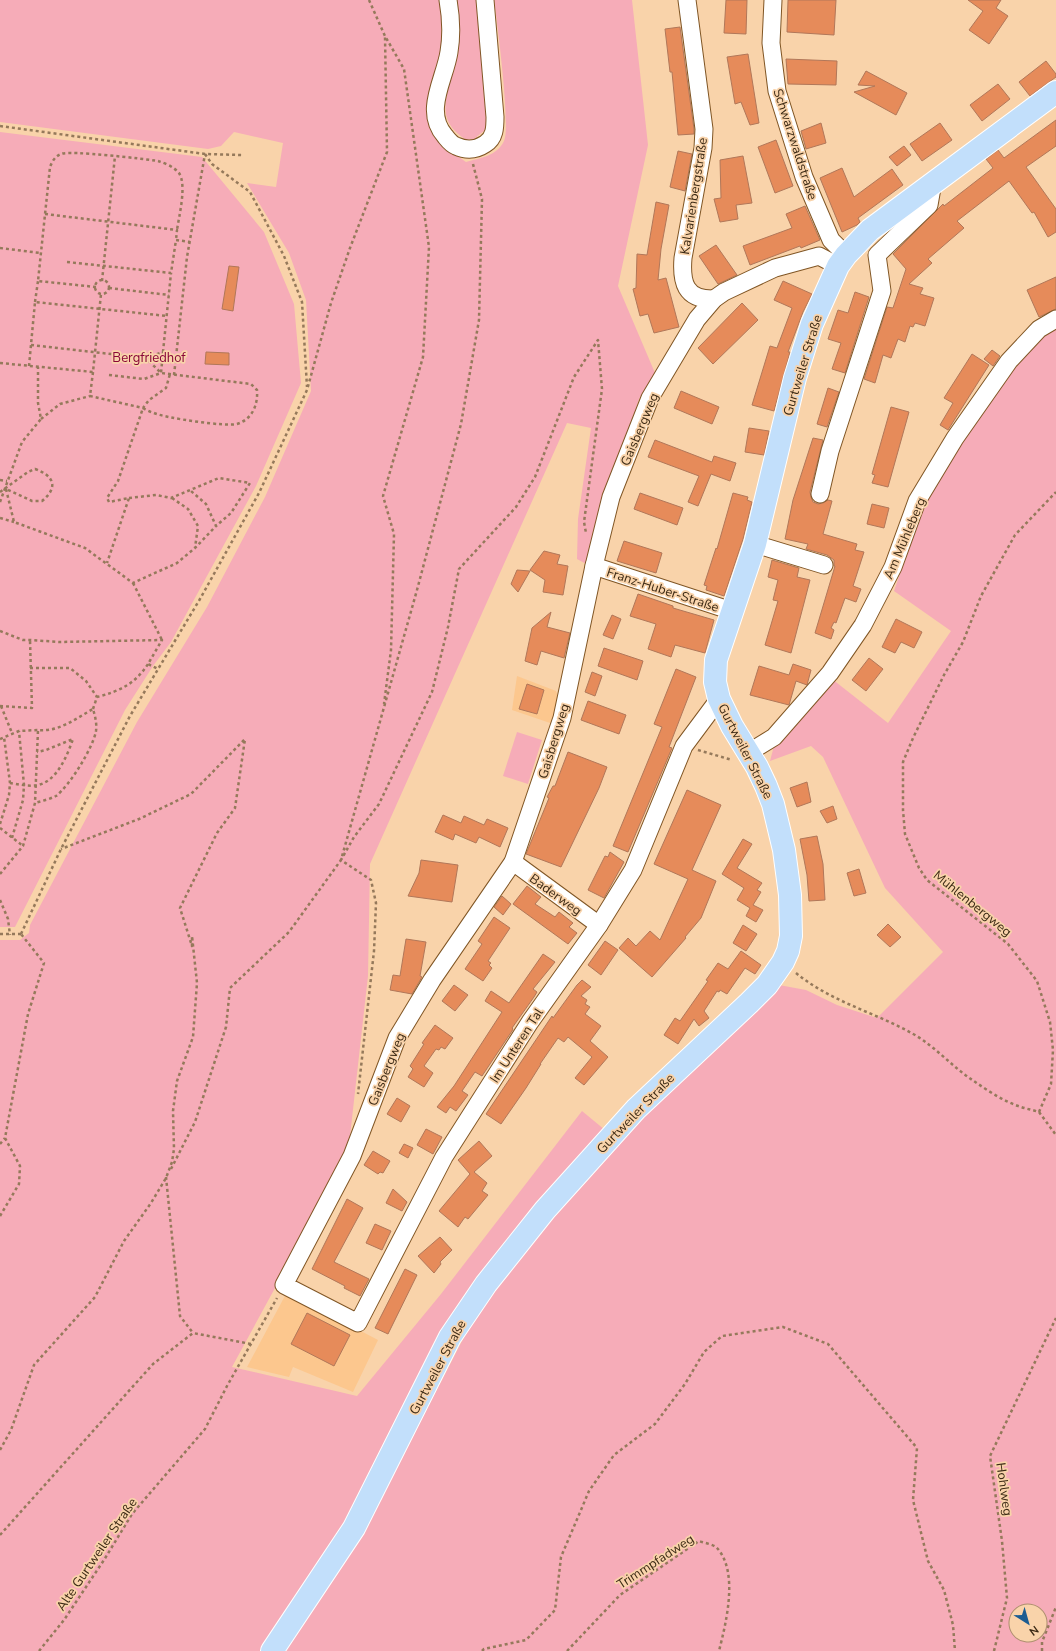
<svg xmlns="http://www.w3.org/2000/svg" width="1056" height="1651" font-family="'Nunito Sans',sans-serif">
<rect width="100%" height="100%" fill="#f9d3aa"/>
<g fill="#fcc78e">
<polygon points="517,676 556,691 562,706 556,725 512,710"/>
<polygon points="287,1292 378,1340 353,1392 293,1367 289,1377 247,1367"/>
</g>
<g fill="#f6acb8" fill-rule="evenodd">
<path d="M 0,0 L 441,0 L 442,52 L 429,90 L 430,120 L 446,148 L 466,162 C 480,158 497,156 504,141 C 511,127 497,21 494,0 L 632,0 L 648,145 L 618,286 L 655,373 L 639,399 L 598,528 L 588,565 L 577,559 L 578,519 L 591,428 L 567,423 L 370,864 L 368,976 L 348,1154 L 232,1367 L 357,1396 L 441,1294 L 582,1111 L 605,1130 L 515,1235 L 349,1527 L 266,1651 L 0,1651 L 0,940 L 20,940 L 29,933 L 30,925 L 137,722 L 207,607 L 265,497 L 311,391 L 306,300 L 289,253 L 247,183 L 276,187 L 283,143 L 234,132 L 221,146 L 208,149 L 0,122 Z"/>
<path d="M 456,0 L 478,0 L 489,116 L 485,130 L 474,139 L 467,140 C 429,118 452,87 457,55 C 459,39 456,17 456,0 Z"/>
<polygon points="0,132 202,157 264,232 294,304 301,383 256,486 171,642 153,666 125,710 15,927 0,927"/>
<path d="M 1056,327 L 1056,1651 L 283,1651 L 313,1610 L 363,1533 L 463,1339 L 496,1286 L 537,1233 L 619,1141 L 779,985 L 806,990 L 837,1005 L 877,1018 L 943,952 L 885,888 L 823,757 L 811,746 L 770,761 L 775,742 L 832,679 L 888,723 L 951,631 L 894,591 L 923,506 L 960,441 L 1015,363 L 1046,334 ZM 1016,1611 L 1040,1611 L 1040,1635 L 1016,1635 Z"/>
<polygon points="517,732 542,740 528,784 503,776"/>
</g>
<g fill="#e68b5a" stroke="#b17759">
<polygon points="726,0 747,0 746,34 724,33"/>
<polygon points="788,0 836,0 834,35 787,32"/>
<polygon points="968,0 1001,0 996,8 1008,16 989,44 969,30 983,11"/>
<polygon points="680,27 694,129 694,134 678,135 672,72 670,72 665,29"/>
<polygon points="748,54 759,123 750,125 741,102 735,104 727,57"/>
<polygon points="786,59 837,61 836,85 788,84"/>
<polygon points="1046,61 1056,74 1056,77 1030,96 1019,82"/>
<polygon points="866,71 907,93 896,115 854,92 875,86 858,85"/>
<polygon points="998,84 1010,99 982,121 970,105"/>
<polygon points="1056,120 1056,146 1026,167 1056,209 1056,232 1048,237 1034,212 1032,213 1009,181 957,221 964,228 928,259 932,263 909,284 923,288 920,294 934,298 925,326 915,323 913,327 910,326 905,342 898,339 891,358 883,355 875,383 864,379 887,307 893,308 906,269 893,254 943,204 944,206 993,168 986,159 998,150 1004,158"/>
<polygon points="821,123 826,143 806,149 801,131"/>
<polygon points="940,123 952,140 922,161 910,144"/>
<polygon points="776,140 793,186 775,193 758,147"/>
<polygon points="904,146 911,155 897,166 889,157"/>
<polygon points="678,151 692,154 685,191 670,187"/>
<polygon points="743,156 752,203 736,205 738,219 720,222 714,199 721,198 720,160"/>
<polygon points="842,168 854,197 892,169 903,185 858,218 860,222 857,225 842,232 820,178"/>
<polygon points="656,202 669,205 661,249 658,280 666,278 679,327 654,333 648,314 640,316 633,289 636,288 637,254 647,255"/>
<polygon points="805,206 820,240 801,248 800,246 750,265 743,246 792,228 786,214"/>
<polygon points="716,245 737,275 718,284 699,256"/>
<polygon points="229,266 239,267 233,311 222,309"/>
<polygon points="1056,277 1056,309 1039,317 1027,290"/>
<polygon points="783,281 812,294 803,312 788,352 790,352 774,411 752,405 770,346 777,348 792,308 774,300"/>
<polygon points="855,292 869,297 845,373 832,369 841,343 828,339 838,310 848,313"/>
<polygon points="742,303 758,320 713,364 698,348"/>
<polygon points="992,350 1000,356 993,366 984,359"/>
<polygon points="206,352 229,353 229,365 205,364"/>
<polygon points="972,354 989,365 948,430 940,425 953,403 944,398"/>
<polygon points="828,388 839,392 827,427 817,424"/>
<polygon points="681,391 719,407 712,424 674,408"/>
<polygon points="891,407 909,412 888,487 872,483 875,475 872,474"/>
<polygon points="749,428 769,431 764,455 745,452"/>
<polygon points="813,438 823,440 810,492 811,497 813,502 818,504 823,503 828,500 832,501 823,534 857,544 855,550 864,552 853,586 861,589 856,602 845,598 836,623 834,622 831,628 834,630 831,639 815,633 835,566 834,566 834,560 827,555 806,549 808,544 785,539 793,500"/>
<polygon points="655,440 712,462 714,456 736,463 730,481 711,474 698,506 688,502 699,476 648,457"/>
<polygon points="640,493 683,508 677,525 634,509"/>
<polygon points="733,493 748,497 747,500 752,502 743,539 724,596 706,590 707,586 704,585 716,548 717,549"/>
<polygon points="872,504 889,508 884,528 867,524"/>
<polygon points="624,541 662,553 656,573 617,561"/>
<polygon points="544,551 560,555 557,564 568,566 563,595 543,592 545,580 530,570"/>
<polygon points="772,560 799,568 797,577 810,580 791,653 765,645 778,601 773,600 778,580 768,577"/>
<polygon points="517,570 530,571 518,592 511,584"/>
<polygon points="638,594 673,606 673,608 714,620 705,653 675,645 671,657 648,649 656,624 630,616"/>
<polygon points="551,612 547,627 570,633 564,658 541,651 537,665 525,661 532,628"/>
<polygon points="612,615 621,619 613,639 603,635"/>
<polygon points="896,619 922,632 914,648 901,642 895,653 882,647"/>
<polygon points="604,648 643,661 637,680 598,666"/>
<polygon points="869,658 883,669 866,691 852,680"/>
<polygon points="793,664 811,670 807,685 796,681 789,705 750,695 759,666 789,675"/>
<polygon points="676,669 696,677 669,747 672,748 628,852 613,846 662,727 654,724"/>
<polygon points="592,672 602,676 595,696 585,692"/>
<polygon points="527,684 544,690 537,714 519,709"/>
<polygon points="588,701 626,715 619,734 581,720"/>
<polygon points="568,752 607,767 599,788 561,867 526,854 549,798 547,797 553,786 555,786"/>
<polygon points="807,782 811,802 797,807 790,788"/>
<polygon points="687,790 721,805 692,870 716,881 701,918 685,937 686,938 652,977 619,948 628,938 636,946 650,931 660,940 688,879 654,864"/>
<polygon points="833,806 837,819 827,823 820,811"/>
<polygon points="443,815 461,823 464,816 484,825 487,819 508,828 500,847 479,837 476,843 455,834 453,840 435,832"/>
<polygon points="817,836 823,864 825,900 809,901 807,875 800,839"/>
<polygon points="743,839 752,844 737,868 762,883 757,890 761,892 753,905 763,910 756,922 746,916 750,908 737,900 744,888 722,874"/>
<polygon points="610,852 624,862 604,898 588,890 605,856 608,857"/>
<polygon points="421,860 458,865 452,902 408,896 419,873"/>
<polygon points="859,869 866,893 854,896 847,873"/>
<polygon points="527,886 541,897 535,904 555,917 559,912 573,923 569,927 577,933 568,944 513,904"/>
<polygon points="502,896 511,904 503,915 494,907"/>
<polygon points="494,917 510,928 488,961 491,963 489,965 492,968 483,981 465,969 482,944 478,941"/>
<polygon points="888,924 901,937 890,947 877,935"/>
<polygon points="743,925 757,934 746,951 733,943"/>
<polygon points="406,939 426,942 420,976 422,977 412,994 390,990 393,975 400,976"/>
<polygon points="605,941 618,950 601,975 588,965"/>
<polygon points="741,951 761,965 755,974 745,968 727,994 720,990 719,992 717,991 704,1011 709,1018 699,1026 694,1019 678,1044 664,1035 675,1018 680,1021 708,981 706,980 718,963 728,969"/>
<polygon points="543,954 555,962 533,989 537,992 534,997 512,1028 513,1029 512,1031 482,1076 475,1072 462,1091 468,1095 456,1111 450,1107 446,1113 437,1107 454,1086 502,1012 485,1001 491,991 509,1003"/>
<polygon points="582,980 591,987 581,996 587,1000 585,1004 590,1007 585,1014 601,1026 590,1041 608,1057 584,1085 575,1078 592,1057 568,1037 564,1042 558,1038 540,1064 541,1064 526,1088 501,1124 486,1114 552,1016 553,1018 577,985"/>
<polygon points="454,985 468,995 455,1011 442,1001"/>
<polygon points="435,1025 453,1038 445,1049 441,1047 439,1050 436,1049 424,1066 433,1073 424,1087 408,1077 413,1069 410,1066 424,1044 422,1043"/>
<polygon points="397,1098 410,1106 401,1122 387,1114"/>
<polygon points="426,1129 442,1137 433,1154 417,1145"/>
<polygon points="479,1141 492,1156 474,1172 487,1183 482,1191 488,1195 468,1219 465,1217 458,1227 439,1211 470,1174 458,1160"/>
<polygon points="404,1144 413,1148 408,1158 399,1153"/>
<polygon points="373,1151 390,1161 383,1173 380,1172 378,1174 364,1165"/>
<polygon points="393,1189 407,1202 402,1211 386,1203"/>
<polygon points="347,1199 363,1208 334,1262 369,1279 360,1296 344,1288 345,1286 312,1269"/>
<polygon points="375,1224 391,1231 382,1250 366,1243"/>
<polygon points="440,1237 452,1250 440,1262 441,1264 434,1273 418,1256"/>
<polygon points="405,1269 417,1275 388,1334 375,1328"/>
<polygon points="307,1313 350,1335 334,1366 291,1344"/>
</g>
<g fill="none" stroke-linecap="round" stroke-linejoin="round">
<defs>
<g id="minor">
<path d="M 448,0 C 451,17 452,34 449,52 C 445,79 423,111 445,136 C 449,141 451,144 456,146 C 467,151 476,150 485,144 C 495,138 495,127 495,117 L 485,0"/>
<path d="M 687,0 L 704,129 L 703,148 L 683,258 C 681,282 685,300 714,299"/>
<polyline points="773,0 771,43 777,91 804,177 831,240 846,255"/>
<polyline points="820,494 830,451 882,291 877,255 929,205 933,182"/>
<polyline points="755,544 824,565"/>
<polyline points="594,566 732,611"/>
<polyline points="719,699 684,746 633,870 599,925 530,1022 444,1157 358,1323 284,1285 352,1156 397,1038 432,980 513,862 562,718 594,566 611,497 650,398 697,319 714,299 724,292 775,268 819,256 838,266"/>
<polyline points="748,753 774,737 830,673 863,625 893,567 917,501 955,438 1009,361 1039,329 1056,319"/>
<polyline points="513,862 599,925"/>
</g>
<polyline id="major" points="272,1651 354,1528 450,1337 486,1284 545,1210 636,1109 749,1003 767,985 783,962 788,951 791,936 790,895 784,850 773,804 766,786 757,767 732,726 719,699 715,682 716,660 755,544 795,378 812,324 838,266 846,255 870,230 1056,92"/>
</defs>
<use href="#minor" stroke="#805625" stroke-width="19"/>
<use href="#major" stroke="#fff" stroke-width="24"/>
<g stroke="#95795b" stroke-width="2.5" stroke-dasharray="3 3" stroke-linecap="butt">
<polyline points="369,0 385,36 404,69 429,247 423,357 383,496 394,534 391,650 384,704"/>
<polyline points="0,126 205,154 242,155"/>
<polyline points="205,154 212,164 250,192 284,256 302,302 307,387"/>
<polyline points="473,164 482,199 479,320 461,424 417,590 341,860 354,837 379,804 432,692 448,627 459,569 516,507 535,477 574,377 598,340 602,389 584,522 586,533"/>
<polyline points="45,214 177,230 176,240"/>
<polyline points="0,248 40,253"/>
<polyline points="67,262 171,273 176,240 190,242"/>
<circle cx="102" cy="287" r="7"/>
<polyline points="102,281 115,156"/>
<path d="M 96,287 L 38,281 L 50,167 C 52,162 55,156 61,154 C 69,150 145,159 158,161 C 165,163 174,167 179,173 C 187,185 179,216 177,230"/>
<polyline points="109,288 169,295"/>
<polyline points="35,302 38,281"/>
<path d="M 31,345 L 146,358 L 161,373 L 251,384 L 257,390 C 258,404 253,419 237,424 C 226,427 165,418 154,413 C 150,412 146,410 143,408 L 118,481 L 107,498 L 109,502 L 129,498 L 107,563"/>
<polyline points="163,352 171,273"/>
<polyline points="0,363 93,372 101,294"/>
<polyline points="29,366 35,302 167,316"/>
<polyline points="93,372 90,396 143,408 149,400 166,388 170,374"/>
<polyline points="109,375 144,379 161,373 163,352 146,358"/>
<polyline points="174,375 187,257 205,154"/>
<polyline points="41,419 60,404 90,396"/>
<polyline points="0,480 7,481"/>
<polyline points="6,489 14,522 85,548 133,583 177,563 195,548 216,526 206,504 191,491"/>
<path d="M 0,492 L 28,472 L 35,469 C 55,476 58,488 42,501 L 32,501 L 6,489"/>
<polyline points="129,498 156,495 171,498 219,478 250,483 231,513 216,526"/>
<polyline points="172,498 188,509 198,526 195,548"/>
<polyline points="0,502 22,442 41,419 38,403 38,367"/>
<polyline points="0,518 14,522"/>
<polyline points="133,583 162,640"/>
<polyline points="0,631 23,640 30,640 60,642 162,640 148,664 158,669"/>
<polyline points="30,668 70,668 86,681 97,697"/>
<polyline points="0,706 32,708 30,640"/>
<polyline points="1,706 12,733"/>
<path d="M 93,709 L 97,697 C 120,691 135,684 148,664"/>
<polyline points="0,739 19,731 38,730"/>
<polyline points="698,750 732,760"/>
<path d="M 10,783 C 18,784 29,787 38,785 C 57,781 67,756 73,739 L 46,750 L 37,752"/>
<polyline points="0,824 9,795 10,783 4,737"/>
<polyline points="0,828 23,846"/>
<polyline points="12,838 23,800 24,785 19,731"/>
<path d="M 0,874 L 23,846 L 35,803 L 38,730 C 59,732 75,719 93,709 C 95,716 97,723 96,731 C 93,748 70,785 56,796 C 50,799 42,801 35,803"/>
<polyline points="0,900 8,919 10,935"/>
<polyline points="0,934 21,934"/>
<polyline points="21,934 61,849 130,716 200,599 259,493 307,390 331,303 350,248 387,152 385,36"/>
<path d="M 796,973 C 831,1002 877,1013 915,1035 C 935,1047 950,1064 968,1077 C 984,1088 1002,1101 1021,1107 C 1027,1109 1033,1110 1039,1112"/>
<polyline points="1039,1112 1051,1084 1053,1050 1050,1022 1037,981 1008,944 927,880 919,868 905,834 903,810 903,762 913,738 944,675 963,642 981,596 1015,535 1056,492"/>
<polyline points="1039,1112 1056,1135"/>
<polyline points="0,1144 5,1138"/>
<polyline points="171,1169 195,1122 226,1027 230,988 289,932 341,860 371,880 376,903 374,951 358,1094"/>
<polyline points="166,1177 180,1316 193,1333"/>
<polyline points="0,1216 19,1184 20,1166 5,1138 28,1014 44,963 21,934"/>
<polyline points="0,1450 11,1430 34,1365 95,1297 124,1241 151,1203 166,1178 172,1162 174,1149 173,1111 177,1081 193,1037 197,983 192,936 192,946 180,908 217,833 235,808 245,739 191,794 139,819 61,849"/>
<polyline points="0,1535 153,1364 193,1333 251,1344"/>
<polyline points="39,1651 64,1620 104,1560 132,1514 205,1429 227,1386 277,1298"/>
<polyline points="482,1651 484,1649 526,1640 555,1610 561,1557 589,1491 614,1455 655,1424 685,1384 704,1352 722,1336 783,1327 828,1344 917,1448 913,1500 928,1561 944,1590 953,1625 955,1651"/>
<path d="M 567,1651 L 620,1595 L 699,1541 C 704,1543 713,1544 717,1548 C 739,1572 726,1623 719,1651"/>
<polyline points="994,1651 1007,1598 1002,1541 990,1456 1056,1318"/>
<polyline points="1042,1651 1042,1642 1056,1607"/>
</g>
<use href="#minor" stroke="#fff" stroke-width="17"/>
<use href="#major" stroke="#c2dffb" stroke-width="22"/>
</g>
<g text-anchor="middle" stroke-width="3.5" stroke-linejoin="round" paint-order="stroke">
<g font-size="13" fill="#3c2a15" stroke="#f9d3aa">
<text transform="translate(796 144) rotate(72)" y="5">Schwarzwaldstraße</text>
<text transform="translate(693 196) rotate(-81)" y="5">Kalvarienbergstraße</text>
<text transform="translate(802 365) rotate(-73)" y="5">Gurtweiler Straße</text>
<text transform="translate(639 429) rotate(-67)" y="5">Gaisbergweg</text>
<text transform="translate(904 538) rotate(-67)" y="5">Am Mühleberg</text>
<text transform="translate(663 589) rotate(18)" y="5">Franz-Huber-Straße</text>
<text transform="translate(553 741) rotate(-73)" y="5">Gaisbergweg</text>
<text transform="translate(746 751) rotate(63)" y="5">Gurtweiler Straße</text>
<text transform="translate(556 894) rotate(36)" y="5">Baderweg</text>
<text transform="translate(973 903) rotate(39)" y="5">Mühlenbergweg</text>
<text transform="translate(516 1045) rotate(-57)" y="5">Im Unteren Tal</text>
<text transform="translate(386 1069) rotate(-68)" y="5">Gaisbergweg</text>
<text transform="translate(635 1113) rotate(-46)" y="5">Gurtweiler Straße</text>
<text transform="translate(437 1367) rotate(-62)" y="5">Gurtweiler Straße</text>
<text transform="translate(1005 1489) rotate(82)" y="5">Hohlweg</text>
<text transform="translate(96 1554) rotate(-56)" y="5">Alte Gurtweiler Straße</text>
<text transform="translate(655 1561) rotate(-33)" y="5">Trimmpfadweg</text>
</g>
<g font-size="13" fill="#890639" stroke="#f9d3aa">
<text x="149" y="362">Bergfriedhof</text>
</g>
</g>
<g transform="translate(1028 1623) rotate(143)"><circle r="19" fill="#f9d3aa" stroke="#ad8f6e"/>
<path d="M0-3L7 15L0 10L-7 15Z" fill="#1c5c92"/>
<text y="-6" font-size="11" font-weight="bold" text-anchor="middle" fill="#3c2a15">N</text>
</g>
</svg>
